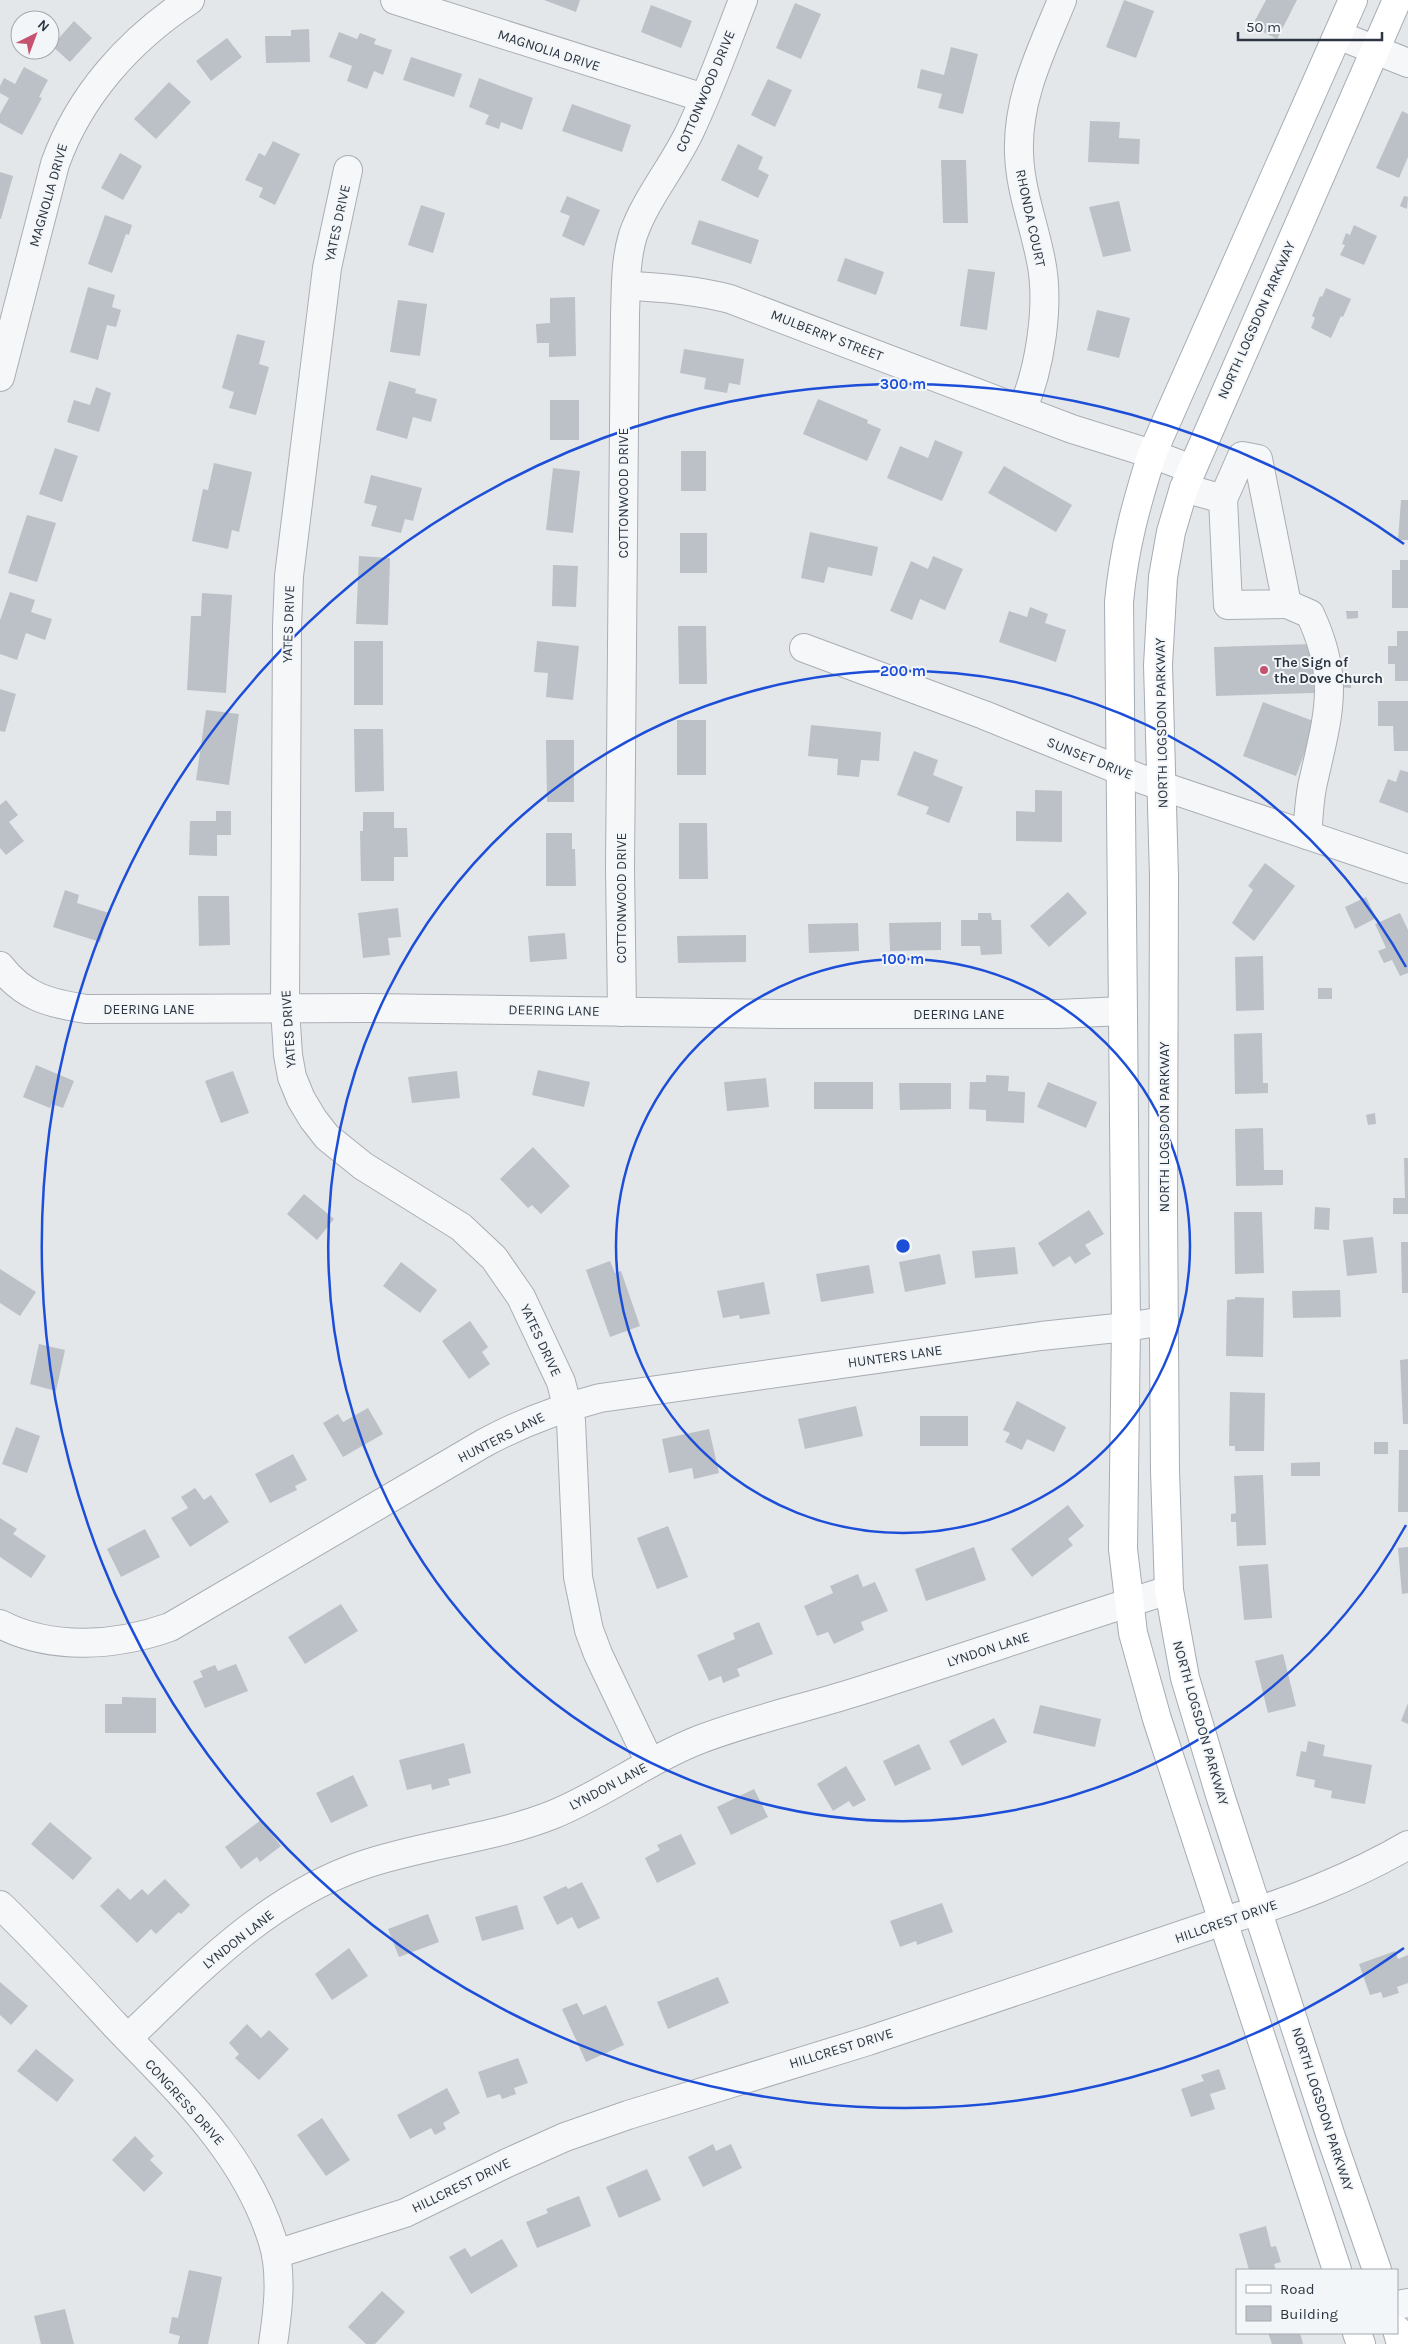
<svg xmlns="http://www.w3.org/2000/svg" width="1408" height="2344" font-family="Karla,sans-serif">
<rect width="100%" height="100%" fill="#e4e7ea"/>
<g fill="#bbc1c7">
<polygon points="544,0 580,0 576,12"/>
<polygon points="1124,0 1154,11 1136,58 1106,47"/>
<polygon points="1266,0 1297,0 1277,39 1252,26"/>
<polygon points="795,3 821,14 801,59 776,48"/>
<polygon points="651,5 692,21 681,48 641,32"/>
<polygon points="74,21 92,38 70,62 52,46"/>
<polygon points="309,29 310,62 266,63 265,36 291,36 291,30"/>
<polygon points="339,32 357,39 360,33 376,39 374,44 392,50 383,75 374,71 367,89 347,81 352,66 329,57"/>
<polygon points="227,38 242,57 211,81 196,61"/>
<polygon points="951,47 978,54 963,114 938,108 942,94 917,88 921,69 944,75"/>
<polygon points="411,57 462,74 454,97 403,80"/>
<polygon points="24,67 48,80 39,97 42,98 22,135 0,123 0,114 9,98 0,93 0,86 4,78 15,84"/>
<polygon points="479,78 533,98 522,130 501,122 499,129 485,124 489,115 469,107"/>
<polygon points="768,79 792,90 775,127 751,115"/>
<polygon points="169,82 191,102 156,139 134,119"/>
<polygon points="572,104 631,125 622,152 562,131"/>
<polygon points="1402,111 1408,114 1408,157 1399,178 1376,168"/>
<polygon points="1090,121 1120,122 1119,138 1140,139 1139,164 1088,162"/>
<polygon points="273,141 300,154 275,205 259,197 263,188 245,180 259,153 265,156"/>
<polygon points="738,144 763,157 758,169 769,175 758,198 721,180"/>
<polygon points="120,153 142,166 123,200 101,188"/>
<polygon points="941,160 966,160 968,223 943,223"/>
<polygon points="0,172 13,176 1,219 0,219"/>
<polygon points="567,196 600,210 584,246 562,236 570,216 560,212"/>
<polygon points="1404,196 1408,197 1407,209 1400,206"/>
<polygon points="1119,201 1131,251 1103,257 1089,207"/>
<polygon points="421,205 445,213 433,253 408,245"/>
<polygon points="105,215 132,225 129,235 126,234 112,273 88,264"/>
<polygon points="699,220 759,240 751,264 691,244"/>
<polygon points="1354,225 1377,236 1364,265 1340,255 1345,245 1342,244 1346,233 1350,235"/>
<polygon points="845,258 884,272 876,295 837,281"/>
<polygon points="968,269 995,272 987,330 960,326"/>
<polygon points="88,287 115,295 112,307 121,310 116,327 107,325 98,360 70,352"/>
<polygon points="1326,288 1351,299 1343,317 1341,316 1331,338 1311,328 1315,318 1312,316 1320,296 1322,297"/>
<polygon points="575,297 576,356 549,357 549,343 537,343 536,324 550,323 550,298"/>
<polygon points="398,300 427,304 420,356 390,352"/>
<polygon points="1097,310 1130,318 1119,358 1087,350"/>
<polygon points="237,334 265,341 259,364 269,367 256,415 229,408 234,392 222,388"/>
<polygon points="684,349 744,359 740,385 729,383 727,393 704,389 706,378 680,373"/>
<polygon points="389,381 416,389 415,393 437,399 431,422 413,417 407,439 376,430"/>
<polygon points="96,387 111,393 99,432 67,422 74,400 90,405"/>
<polygon points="818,399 868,420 867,423 881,429 867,461 803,434"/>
<rect x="550" y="400" width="29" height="40"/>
<polygon points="935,440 963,452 942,501 887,478 900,446 928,458"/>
<polygon points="55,448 78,456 62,502 39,494"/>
<rect x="681" y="451" width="25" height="40"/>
<polygon points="214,463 252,472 239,532 232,530 228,549 192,541 203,489 208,490"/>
<polygon points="1004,466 1072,505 1056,532 988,493"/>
<polygon points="553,468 580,471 573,533 546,530"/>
<polygon points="371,475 422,488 413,521 405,519 401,533 371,526 377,506 364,503"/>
<polygon points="1401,500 1408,500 1408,540 1398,540"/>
<polygon points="27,515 56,523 37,582 8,573"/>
<polygon points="810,532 878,547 872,576 828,567 824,583 801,578"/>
<rect x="680" y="533" width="27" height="40"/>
<polygon points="359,556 390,558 388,625 356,624"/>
<polygon points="933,556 963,569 945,610 920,599 912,620 890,611 911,561 928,569"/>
<polygon points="1400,560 1408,560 1408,608 1392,608 1392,570 1400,570"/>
<polygon points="553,565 578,566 576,607 552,606"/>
<polygon points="10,592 35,600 31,612 52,619 45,640 26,633 17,660 0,654 0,620"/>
<polygon points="202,593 232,595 226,693 187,690 191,616 201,616"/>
<polygon points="1030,607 1048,614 1045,623 1066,630 1056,662 999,642 1009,611 1027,617"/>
<polygon points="1346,611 1358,611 1358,618 1347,619"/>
<polygon points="678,626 706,626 707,684 679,684"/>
<polygon points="1397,631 1408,631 1408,681 1395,681 1395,664 1388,664 1388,646 1397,646"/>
<rect x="354" y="641" width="29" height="64"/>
<polygon points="537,641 579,646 573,700 546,697 548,673 534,672"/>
<polygon points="1313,644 1314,693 1216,696 1214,647"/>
<polygon points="1339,673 1352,674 1351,688 1338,687"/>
<polygon points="0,689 16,694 5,732 0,731"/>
<polygon points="1378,701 1408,701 1408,751 1394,751 1393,726 1378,726"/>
<polygon points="1263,702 1316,722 1296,776 1243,756"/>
<polygon points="206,710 239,714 229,785 196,780"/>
<rect x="677" y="720" width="29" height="55"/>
<polygon points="811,725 881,732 879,761 861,760 859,777 837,775 838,759 808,756"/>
<polygon points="354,729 383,729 384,791 355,792"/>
<polygon points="546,740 574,740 574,802 547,802"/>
<polygon points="914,751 938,760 933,775 963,787 949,823 926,814 929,807 897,795"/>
<polygon points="1400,770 1408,772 1408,813 1379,802 1388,779 1396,782"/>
<polygon points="1035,790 1062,791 1062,842 1016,841 1016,811 1035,812"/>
<polygon points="6,800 18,815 9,822 24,841 6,855 0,848 0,805"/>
<polygon points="216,811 231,811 231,835 217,835 217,856 189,855 190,821 216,821"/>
<polygon points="363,812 394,812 394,828 407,828 408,857 394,857 394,881 361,881 360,831 363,831"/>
<polygon points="679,823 707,823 708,879 679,879"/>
<polygon points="546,833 572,833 572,849 575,849 576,886 546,886"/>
<polygon points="1265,863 1295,886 1254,941 1232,923 1253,890 1248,886"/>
<polygon points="65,890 79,895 77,903 109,913 100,942 53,927"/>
<polygon points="1068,892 1087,913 1049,947 1030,926"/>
<polygon points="198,896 229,896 230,945 199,946"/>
<polygon points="1366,897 1376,918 1355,929 1345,907"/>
<polygon points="398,908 401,937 388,938 390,955 363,958 358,913"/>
<polygon points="978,913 991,913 992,920 1001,920 1002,954 981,955 980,946 961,946 961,920 978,920"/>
<polygon points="1400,913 1408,930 1408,973 1400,976 1392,960 1384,963 1378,951 1386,948 1375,924"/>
<polygon points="941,922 941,950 890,951 889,923"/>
<polygon points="858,923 859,951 809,953 808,924"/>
<polygon points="565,933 567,959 530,962 528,936"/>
<polygon points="746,935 746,962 678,963 677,936"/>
<polygon points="1263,956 1264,1010 1236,1011 1235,957"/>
<rect x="1318" y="988" width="14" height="11"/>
<polygon points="1262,1033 1263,1083 1268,1083 1268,1093 1235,1094 1234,1034"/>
<polygon points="36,1065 74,1081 63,1108 52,1104 50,1108 23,1097"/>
<polygon points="538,1070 590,1082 584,1107 532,1095"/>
<polygon points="233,1071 249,1113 221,1123 205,1081"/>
<polygon points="457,1071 460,1098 412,1103 408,1077"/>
<polygon points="986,1075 1009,1076 1008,1091 1025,1092 1024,1123 986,1121 986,1110 969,1109 970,1082 986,1082"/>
<polygon points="766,1078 769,1107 727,1111 724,1082"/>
<rect x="814" y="1082" width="59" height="27"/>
<polygon points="1048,1082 1097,1102 1086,1128 1037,1107"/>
<polygon points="899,1083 951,1083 951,1109 900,1110"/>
<polygon points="1375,1113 1376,1124 1368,1125 1366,1115"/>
<polygon points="1263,1128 1264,1170 1283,1170 1283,1185 1236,1186 1235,1129"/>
<polygon points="533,1147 570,1186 541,1214 532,1205 528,1208 500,1179"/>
<polygon points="1404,1158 1408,1158 1408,1214 1393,1214 1393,1198 1405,1198"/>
<polygon points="304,1194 334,1219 317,1240 287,1214"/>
<polygon points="1315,1207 1330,1208 1329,1230 1314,1229"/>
<polygon points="1089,1210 1104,1234 1085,1245 1091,1254 1075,1264 1070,1256 1053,1267 1038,1243"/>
<polygon points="1234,1212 1262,1212 1264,1273 1235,1274"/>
<polygon points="1373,1237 1377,1273 1347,1276 1343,1240"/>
<polygon points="1401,1242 1408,1242 1408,1293 1402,1293"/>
<polygon points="1015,1247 1018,1274 975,1278 972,1251"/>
<polygon points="940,1254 946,1284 905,1292 899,1262"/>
<polygon points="610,1261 615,1273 621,1271 640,1326 610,1337 586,1270"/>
<polygon points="401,1262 437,1290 420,1313 383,1286"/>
<polygon points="869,1265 874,1293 821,1302 816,1274"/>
<polygon points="0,1269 36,1292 20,1316 0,1303"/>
<polygon points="764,1282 770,1314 740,1319 739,1315 723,1318 717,1291"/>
<polygon points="1340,1290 1341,1317 1293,1318 1292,1291"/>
<polygon points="1235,1297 1264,1298 1263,1357 1226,1356 1227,1300 1235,1299"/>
<polygon points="470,1321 488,1347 482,1352 490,1364 469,1379 442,1341"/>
<polygon points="39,1344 65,1350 56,1391 30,1384"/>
<polygon points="1408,1359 1408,1424 1403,1424 1400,1360"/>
<polygon points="1230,1392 1265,1393 1264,1451 1235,1451 1235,1446 1229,1446"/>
<polygon points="1017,1401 1066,1427 1054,1452 1027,1439 1022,1450 1005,1442 1010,1433 1003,1430"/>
<polygon points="856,1406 863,1436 805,1449 798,1419"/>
<polygon points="368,1408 383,1434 343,1457 323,1423 338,1414 343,1422"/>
<rect x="920" y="1416" width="48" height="30"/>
<polygon points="16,1427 40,1436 27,1473 2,1464"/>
<polygon points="709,1429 719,1473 694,1479 692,1468 669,1473 662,1439"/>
<rect x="1374" y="1442" width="14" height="12"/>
<polygon points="1399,1450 1408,1450 1408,1512 1398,1512"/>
<polygon points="293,1454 307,1480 295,1486 297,1490 270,1503 255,1474"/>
<polygon points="1320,1462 1320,1476 1291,1476 1291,1463"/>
<polygon points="1263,1475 1266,1545 1237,1546 1236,1522 1231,1522 1231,1514 1236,1513 1234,1476"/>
<polygon points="195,1488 204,1500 211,1495 229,1522 190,1547 171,1518 188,1508 181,1497"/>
<polygon points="1068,1505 1084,1526 1068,1539 1073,1545 1032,1577 1011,1549"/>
<polygon points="0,1518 17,1529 13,1534 46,1556 31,1578 0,1557"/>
<polygon points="668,1526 688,1577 657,1589 637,1538"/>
<polygon points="145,1529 160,1557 121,1577 107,1549"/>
<polygon points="974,1547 986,1580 926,1601 915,1569"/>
<polygon points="1408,1547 1408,1593 1402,1594 1398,1548"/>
<polygon points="1268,1564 1272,1618 1244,1620 1239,1566"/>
<polygon points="858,1574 863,1587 875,1582 888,1611 861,1622 864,1630 834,1644 828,1632 817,1636 804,1606 833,1593 830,1586"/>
<polygon points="341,1604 358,1631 305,1664 288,1637"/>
<polygon points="759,1622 773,1654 737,1669 740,1676 723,1683 721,1676 709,1681 697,1655 735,1639 733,1633"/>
<polygon points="1283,1654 1296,1706 1268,1713 1255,1661"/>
<polygon points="236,1664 248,1691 205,1708 193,1681 203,1677 200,1671 215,1665 218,1671"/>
<polygon points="122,1697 156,1698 156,1733 105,1733 105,1704 122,1704"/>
<polygon points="1408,1703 1408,1724 1401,1721"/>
<polygon points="1040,1705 1101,1719 1095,1747 1033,1733"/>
<polygon points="994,1718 1007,1742 962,1766 949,1741"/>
<polygon points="1308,1741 1325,1745 1323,1756 1372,1765 1365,1804 1331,1798 1332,1791 1314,1787 1315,1780 1296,1776 1301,1751 1306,1752"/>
<polygon points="464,1743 471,1773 448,1779 450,1785 432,1790 431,1784 407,1790 399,1760"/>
<polygon points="919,1744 931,1769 895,1786 883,1761"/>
<polygon points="846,1766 866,1800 853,1807 849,1801 833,1811 817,1784"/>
<polygon points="353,1775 368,1806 331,1823 316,1793"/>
<polygon points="754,1789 768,1817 731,1835 717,1807"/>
<polygon points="261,1820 281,1846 260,1862 257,1857 241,1869 225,1847"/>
<polygon points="50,1822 92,1858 73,1880 31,1844"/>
<polygon points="681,1834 696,1864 657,1883 645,1858 660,1850 657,1845"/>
<polygon points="165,1879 190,1905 181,1914 179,1912 156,1934 151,1929 137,1943 100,1906 118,1888 130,1900 142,1889 148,1895"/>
<polygon points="582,1882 600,1918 578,1929 572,1917 557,1925 543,1897 566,1886 568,1889"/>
<polygon points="942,1903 953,1932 917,1945 916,1941 900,1947 890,1921"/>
<polygon points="517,1905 524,1929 482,1941 475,1917"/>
<polygon points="428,1914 439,1942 399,1957 388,1929"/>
<polygon points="349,1948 368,1976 332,2000 315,1974"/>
<polygon points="1395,1951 1398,1959 1408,1955 1408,1983 1397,1987 1399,1993 1383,1998 1381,1992 1370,1995 1359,1964"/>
<polygon points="718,1977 729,2003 668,2029 657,2002"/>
<polygon points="0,1982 28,2006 11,2025 0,2015"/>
<polygon points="577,2003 583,2015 606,2005 624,2045 586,2062 562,2009"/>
<polygon points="247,2024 261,2038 269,2030 289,2049 259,2080 235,2058 239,2054 229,2043"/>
<polygon points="36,2049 74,2080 57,2102 17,2071"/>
<polygon points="518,2058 528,2083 514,2088 516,2094 502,2099 500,2094 487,2098 478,2072"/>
<polygon points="1219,2069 1226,2089 1210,2094 1215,2109 1191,2117 1181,2089 1204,2081 1201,2075"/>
<polygon points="447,2088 460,2113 443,2123 446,2129 435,2135 431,2128 410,2139 397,2115"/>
<polygon points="322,2118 350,2160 326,2176 297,2135"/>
<polygon points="135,2136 154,2156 150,2160 163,2173 144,2192 112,2160"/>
<polygon points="713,2144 716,2151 731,2144 742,2168 703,2187 688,2157"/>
<polygon points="647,2169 661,2200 619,2218 606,2187"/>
<polygon points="579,2196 591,2226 537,2248 526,2222 548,2213 546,2209"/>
<polygon points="1266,2226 1271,2247 1276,2246 1281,2262 1274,2264 1276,2270 1249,2270 1239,2234"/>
<polygon points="502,2239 518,2266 471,2294 449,2257 465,2248 471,2257"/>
<polygon points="189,2270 222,2277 208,2344 178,2344 180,2336 169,2333 172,2317 178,2318"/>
<polygon points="382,2291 405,2312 375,2344 366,2344 348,2327"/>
<polygon points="65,2309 74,2344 41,2344 34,2316"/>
<polygon points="1268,2333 1300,2333 1303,2344 1272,2344"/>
</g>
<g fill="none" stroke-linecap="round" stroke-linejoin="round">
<defs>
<g id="minor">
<polyline points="395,0 704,98"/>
<polyline points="1338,35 1408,63"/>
<polyline points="348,170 327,268 289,576 287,626 285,1009 288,1055 292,1077 301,1099 313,1119 327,1137 363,1166 461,1227 494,1258 521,1297 561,1382 571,1421 578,1577 589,1630 598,1654 650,1763"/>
<path d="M 626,286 C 662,287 695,290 730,299 L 1072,429 L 1152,454 L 1192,469"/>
<path d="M 0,377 L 55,164 C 79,96 129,40 190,0"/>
<path d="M 1022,410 C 1040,369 1050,305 1041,261 C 1034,224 1020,190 1019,153 C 1017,97 1042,50 1062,0"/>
<polyline points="1184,488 1223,499 1228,605 1287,604 1258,459 1242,456 1223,499"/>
<path d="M 1287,604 L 1310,614 C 1340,678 1329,712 1314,778 C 1309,796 1309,816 1307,835"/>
<polyline points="804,648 984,715 1144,780 1408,869"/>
<path d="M 0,966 C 24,997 48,1003 86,1009 L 368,1008 L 783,1014 L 1058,1014 L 1122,1011"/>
<path d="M 622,1012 L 620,868 L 625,315 C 626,289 625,261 633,235 C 646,198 673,167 690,131 C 710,89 726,44 743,0"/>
<path d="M 0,1624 C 52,1651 117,1646 170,1627 L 484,1443 C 521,1423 558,1409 600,1398 L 1041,1336 L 1126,1327 L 1164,1321"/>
<path d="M 0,1905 C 40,1943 77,1984 115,2025 C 177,2090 244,2151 272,2239 C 283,2272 278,2310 273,2344"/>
<path d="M 128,2038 C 198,1971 268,1897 363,1865 C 425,1844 491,1839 552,1815 C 604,1794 649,1759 701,1739 C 751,1720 805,1708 856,1692 C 960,1659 1064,1623 1169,1590"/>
<path d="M 276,2254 L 405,2213 L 507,2163 L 565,2137 L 628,2115 L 868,2041 L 1223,1921 C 1283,1905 1355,1876 1408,1845"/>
<polyline points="1397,2305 1408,2303"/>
</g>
<g id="major">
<path d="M 1337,2270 L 1157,1719 L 1133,1633 L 1123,1549 L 1126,1327 L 1119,602 C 1124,548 1136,505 1152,454 L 1353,0"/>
<polyline points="1377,2270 1331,2137 1220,1795 1185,1678 1169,1590 1165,1471 1163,1210 1164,876 1158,665 1163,577 1171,532 1184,488 1397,0"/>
<polyline points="1397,2330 1401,2344"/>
<polyline points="1357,2333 1361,2344"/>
</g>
</defs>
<use href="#minor" stroke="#a9aeb4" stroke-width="30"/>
<use href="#major" stroke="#a4acb5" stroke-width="30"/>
<use href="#minor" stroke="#f6f7f9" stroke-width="28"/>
<use href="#major" stroke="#fff" stroke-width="28"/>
</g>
<g fill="none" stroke="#1d4ed8" stroke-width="2.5">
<circle cx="903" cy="1246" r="287"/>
<path d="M1406 1525A575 575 0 1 1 1406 967"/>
<path d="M1404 1948A862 862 0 1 1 1404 544"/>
</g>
<circle fill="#c5536f" stroke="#f3f6f8" stroke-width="2" cx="1264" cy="670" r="5"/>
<g text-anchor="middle" stroke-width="4" stroke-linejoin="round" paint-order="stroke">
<g font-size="14" fill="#2c3642" stroke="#f3f6f8">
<text transform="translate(549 50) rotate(18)" y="5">MAGNOLIA DRIVE</text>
<text transform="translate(705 91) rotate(-67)" y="5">COTTONWOOD DRIVE</text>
<text transform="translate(48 195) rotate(-74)" y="5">MAGNOLIA DRIVE</text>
<text transform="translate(1031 218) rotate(78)" y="5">RHONDA COURT</text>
<text transform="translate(337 223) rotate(-78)" y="5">YATES DRIVE</text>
<text transform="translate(1256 320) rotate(-66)" y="5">NORTH LOGSDON PARKWAY</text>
<text transform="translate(827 335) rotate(21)" y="5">MULBERRY STREET</text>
<text transform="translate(623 493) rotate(-90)" y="5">COTTONWOOD DRIVE</text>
<text transform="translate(288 624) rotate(-88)" y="5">YATES DRIVE</text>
<text transform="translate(1161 723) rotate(-91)" y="5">NORTH LOGSDON PARKWAY</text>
<text transform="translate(1090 758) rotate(22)" y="5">SUNSET DRIVE</text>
<text transform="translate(621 898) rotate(-90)" y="5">COTTONWOOD DRIVE</text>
<text x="149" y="1014">DEERING LANE</text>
<text transform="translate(554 1010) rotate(1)" y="5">DEERING LANE</text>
<text x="959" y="1019">DEERING LANE</text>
<text transform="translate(288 1029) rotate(-94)" y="5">YATES DRIVE</text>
<text transform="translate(1164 1127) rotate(-90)" y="5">NORTH LOGSDON PARKWAY</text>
<text transform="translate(541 1340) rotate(65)" y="5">YATES DRIVE</text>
<text transform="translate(895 1356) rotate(-8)" y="5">HUNTERS LANE</text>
<text transform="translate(501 1437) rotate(-27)" y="5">HUNTERS LANE</text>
<text transform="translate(988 1649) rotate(-18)" y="5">LYNDON LANE</text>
<text transform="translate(1201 1723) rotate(74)" y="5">NORTH LOGSDON PARKWAY</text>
<text transform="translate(608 1786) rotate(-28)" y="5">LYNDON LANE</text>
<text transform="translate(1226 1921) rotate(-19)" y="5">HILLCREST DRIVE</text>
<text transform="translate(238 1939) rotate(-38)" y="5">LYNDON LANE</text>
<text transform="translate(841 2048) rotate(-17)" y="5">HILLCREST DRIVE</text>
<text transform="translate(185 2102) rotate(48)" y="5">CONGRESS DRIVE</text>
<text transform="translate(1323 2109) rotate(72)" y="5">NORTH LOGSDON PARKWAY</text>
<text transform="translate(461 2185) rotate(-26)" y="5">HILLCREST DRIVE</text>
</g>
<g font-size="14" font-weight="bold" fill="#2c3642" stroke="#f3f6f8" text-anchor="start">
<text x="1274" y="667">The Sign of<tspan x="1274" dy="16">the Dove Church</tspan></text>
</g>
</g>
<circle cx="903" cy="1246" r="8" fill="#1d4ed8" stroke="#f3f6f8" stroke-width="2.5"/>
<g font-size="15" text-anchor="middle" font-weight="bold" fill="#1d4ed8" stroke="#f3f6f8" stroke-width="4" stroke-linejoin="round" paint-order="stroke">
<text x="903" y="389">300 m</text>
<text x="903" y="676">200 m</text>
<text x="903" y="964">100 m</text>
</g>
<rect x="1236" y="2269" width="162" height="65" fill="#f3f6f8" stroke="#a3a9af"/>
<rect x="1246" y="2285" width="25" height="8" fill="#ffffff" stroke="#a3a9af"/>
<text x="1280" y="2294" font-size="15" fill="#2c3642">Road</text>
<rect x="1246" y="2306" width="25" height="15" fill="#bbc1c7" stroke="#a3a9af"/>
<text x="1280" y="2319" font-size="15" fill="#2c3642">Building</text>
<g transform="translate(35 35) rotate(42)"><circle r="24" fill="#f3f6f8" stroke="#a3a9af"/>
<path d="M0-4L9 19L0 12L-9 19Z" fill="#c5536f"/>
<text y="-8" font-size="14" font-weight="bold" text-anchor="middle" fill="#2c3642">N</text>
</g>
<path d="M1238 32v8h144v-8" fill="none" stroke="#2c3642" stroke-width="2.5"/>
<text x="1246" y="32" font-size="15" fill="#2c3642" stroke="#f3f6f8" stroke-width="4" paint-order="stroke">50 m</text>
</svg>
